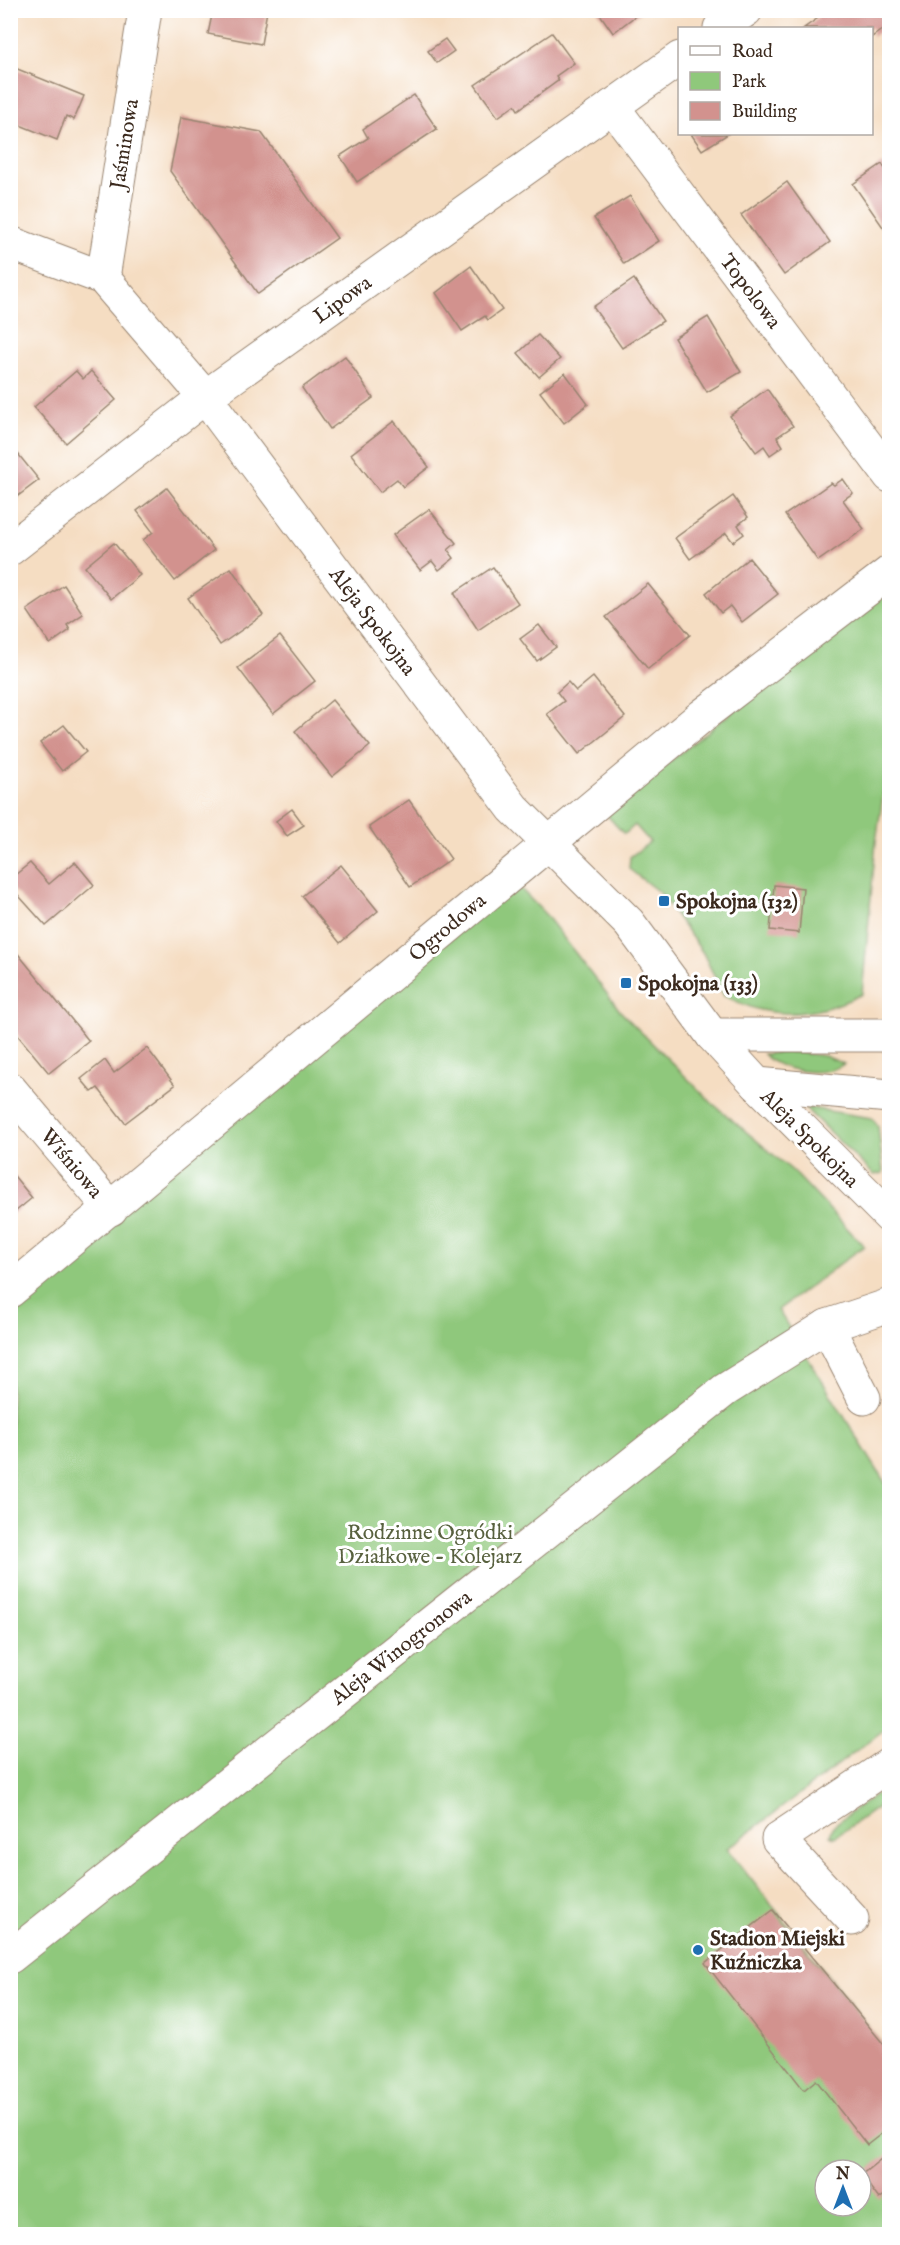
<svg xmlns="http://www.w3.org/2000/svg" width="900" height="2245" font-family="'IM FELL English',serif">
<rect width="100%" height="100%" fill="#fff"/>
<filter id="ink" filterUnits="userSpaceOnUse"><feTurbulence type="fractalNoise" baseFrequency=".0167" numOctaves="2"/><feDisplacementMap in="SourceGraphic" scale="12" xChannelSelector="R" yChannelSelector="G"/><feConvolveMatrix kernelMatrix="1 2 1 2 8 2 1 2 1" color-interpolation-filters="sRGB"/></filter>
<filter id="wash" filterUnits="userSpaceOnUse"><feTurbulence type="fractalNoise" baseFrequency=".008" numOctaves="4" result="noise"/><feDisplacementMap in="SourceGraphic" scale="24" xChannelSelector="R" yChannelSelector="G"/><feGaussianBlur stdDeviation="1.35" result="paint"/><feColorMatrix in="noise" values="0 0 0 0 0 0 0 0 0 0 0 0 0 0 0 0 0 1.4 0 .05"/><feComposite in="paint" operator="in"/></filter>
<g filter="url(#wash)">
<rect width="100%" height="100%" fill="#f5ddc2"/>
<g fill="#8fc87b" stroke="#65794c" stroke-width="1.5" fill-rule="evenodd">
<path d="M 889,587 L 889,753 L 876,842 L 862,994 C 830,1010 795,1018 760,1010 C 748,1007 736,1001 724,996 L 703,953 L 660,893 L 629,869 L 630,857 L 650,842 L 635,825 L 626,833 L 623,833 L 605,813 Z"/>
<path d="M 518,886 L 546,915 L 621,1012 L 712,1103 L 794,1172 L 864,1246 L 778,1310 L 889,1489 L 889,1726 L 727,1849 L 889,2052 L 890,2224 L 886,2234 L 11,2234 L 11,1281 ZM 825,2170 L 861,2170 L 861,2206 L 825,2206 Z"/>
<path d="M 792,1052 L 825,1056 L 844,1064 C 825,1078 779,1072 763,1054 Z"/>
<polygon points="804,1107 872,1118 878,1126 883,1173 874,1175"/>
<polygon points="889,1785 889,1799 838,1835 834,1837 830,1835 834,1825"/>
</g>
<g id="blocks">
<g fill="#d2928e">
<polygon points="213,10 267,11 261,44 208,34"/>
<polygon points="597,10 643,10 613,33"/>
<polygon points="812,10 890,10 890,30 887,26 872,37 872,28 804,28 818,18"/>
<polygon points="552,33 574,63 556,76 559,80 518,110 515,105 498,117 475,85"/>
<polygon points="445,39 454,51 437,63 428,51"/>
<polygon points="10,66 84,96 74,120 66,116 57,140 10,121"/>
<polygon points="414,95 437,129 357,182 340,156 368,138 363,129"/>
<polygon points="181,117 261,132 337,238 258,294 170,171"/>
<polygon points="691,134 728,134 702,150"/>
<polygon points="882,164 890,176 890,227 885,230 853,184"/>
<polygon points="787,182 830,242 784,275 741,215"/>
<polygon points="630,196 659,241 624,264 594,218"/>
<polygon points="471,266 502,310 488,320 485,316 462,331 436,293"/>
<polygon points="634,279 663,321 622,348 593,307"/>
<polygon points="708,317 741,372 707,392 674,338"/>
<polygon points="538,335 560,359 539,377 518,353"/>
<polygon points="345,356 373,398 330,429 302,388"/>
<polygon points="76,371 83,379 91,371 116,400 66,443 34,407"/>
<polygon points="565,373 588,404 564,423 540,392"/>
<polygon points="767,389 793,426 777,437 783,446 770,455 764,446 756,452 730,416"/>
<polygon points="394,421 429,467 403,487 397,479 380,492 351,454"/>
<polygon points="10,444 39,480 10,502"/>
<polygon points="843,479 853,493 843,500 864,529 818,561 785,515 831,483 834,485"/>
<polygon points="167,488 214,550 175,581 143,540 153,532 137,511"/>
<polygon points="733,496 748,517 738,525 744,534 733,542 726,533 690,559 675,538"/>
<polygon points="429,509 456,543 448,550 454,558 439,570 432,561 420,570 393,535"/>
<polygon points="114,543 140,575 111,599 85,567"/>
<polygon points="749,558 778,594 742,622 730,606 721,613 706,593"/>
<polygon points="493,567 518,603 478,630 454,593"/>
<polygon points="231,568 263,615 220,645 188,598"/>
<polygon points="648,584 690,635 648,669 606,617"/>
<polygon points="64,585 83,614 67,625 70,630 50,644 27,610"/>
<polygon points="539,625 556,647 537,661 520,639"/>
<polygon points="280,636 315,681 273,714 238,668"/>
<polygon points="593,677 625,717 579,754 547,714 564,701 557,692 568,682 576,691"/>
<polygon points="332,700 370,746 332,777 295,731"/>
<polygon points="64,725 86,752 62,771 40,743"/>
<polygon points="409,800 451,859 410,887 369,827"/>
<polygon points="292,809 304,825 287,836 276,821"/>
<polygon points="75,862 94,885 46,926 10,886 10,879 30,863 49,884"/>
<polygon points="341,865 378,911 340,943 302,896"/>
<polygon points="774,885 803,888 799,933 770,930"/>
<polygon points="10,944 89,1041 49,1073 10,1026"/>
<polygon points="147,1048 175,1085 125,1123 98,1088 92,1092 81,1079 105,1060 114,1073"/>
<polygon points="10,1171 32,1198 10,1216"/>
<polygon points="773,1910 890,2052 890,2127 867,2145 816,2080 804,2090 705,1963"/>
<polygon points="890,2152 890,2191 879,2199 861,2175"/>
</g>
</g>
</g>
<g filter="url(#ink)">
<use href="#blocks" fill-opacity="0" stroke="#988470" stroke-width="1.5"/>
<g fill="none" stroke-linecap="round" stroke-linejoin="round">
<defs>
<g id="minor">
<polyline points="720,28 746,10"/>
<polyline points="612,106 890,476"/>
<polyline points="10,243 103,278 205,397 513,808 629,923 712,1035 757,1084 890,1217"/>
<polyline points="103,278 145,10"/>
<polyline points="10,549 205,397 680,58"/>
<polyline points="712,1035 890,1035"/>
<polyline points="757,1084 890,1096"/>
<polyline points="10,1089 111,1209"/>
<polyline points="10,1291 703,715 890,572"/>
<polyline points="864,1398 827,1326 890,1305"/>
<polyline points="852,1919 778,1839 890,1764"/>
<polyline points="10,1957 725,1390 827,1326"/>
</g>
</defs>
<use href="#minor" stroke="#988470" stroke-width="35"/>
<use href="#minor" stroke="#fff" stroke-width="33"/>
</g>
</g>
<g fill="#1f6fb2" stroke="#fff" stroke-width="2">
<rect x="658" y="895" width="12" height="12" rx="3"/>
<rect x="620" y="977" width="12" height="12" rx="3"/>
<circle cx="698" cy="1950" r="6"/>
</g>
<g text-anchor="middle" stroke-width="6" stroke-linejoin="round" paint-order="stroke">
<g font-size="21" fill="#3b2a1e" stroke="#fff">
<text transform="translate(124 144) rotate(-81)" y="7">Jaśminowa</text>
<text transform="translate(751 291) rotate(53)" y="7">Topolowa</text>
<text transform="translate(342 299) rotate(-36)" y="7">Lipowa</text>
<text transform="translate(373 621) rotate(53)" y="7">Aleja Spokojna</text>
<text transform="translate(447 927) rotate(-40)" y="7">Ogrodowa</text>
<text transform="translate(810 1138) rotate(45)" y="7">Aleja Spokojna</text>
<text transform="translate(72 1163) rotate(50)" y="7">Wiśniowa</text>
<text transform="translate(401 1647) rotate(-38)" y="7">Aleja Winogronowa</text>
</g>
<g font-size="21" font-weight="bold" fill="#3b2a1e" stroke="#fff" text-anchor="start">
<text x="676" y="908">Spokojna (132)</text>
<text x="638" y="990">Spokojna (133)</text>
<text x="710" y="1945">Stadion Miejski<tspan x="710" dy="24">Kuźniczka</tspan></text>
</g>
<g font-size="21" fill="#58613f" stroke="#fff">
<text x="430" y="1539">Rodzinne Ogródki<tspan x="430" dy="24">Działkowe - Kolejarz</tspan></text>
</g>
</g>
<rect width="900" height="2245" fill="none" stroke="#fff" stroke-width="36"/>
<rect x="678" y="27" width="195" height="108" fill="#ffffff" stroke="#b1aaa5" stroke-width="1.5"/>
<rect x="690" y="46" width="30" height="9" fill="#ffffff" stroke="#b1aaa5" stroke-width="1.5"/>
<text x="732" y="57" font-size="18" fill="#3b2a1e">Road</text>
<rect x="690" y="72" width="30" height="18" fill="#8fc87b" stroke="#b1aaa5" stroke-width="1.5"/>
<text x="732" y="87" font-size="18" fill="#3b2a1e">Park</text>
<rect x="690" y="102" width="30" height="18" fill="#d2928e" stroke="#b1aaa5" stroke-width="1.5"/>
<text x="732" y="117" font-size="18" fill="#3b2a1e">Building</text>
<g transform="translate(843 2188)"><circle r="28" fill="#ffffff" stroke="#b1aaa5" stroke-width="1.5"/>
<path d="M0-4.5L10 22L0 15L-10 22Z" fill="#1f6fb2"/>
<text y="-9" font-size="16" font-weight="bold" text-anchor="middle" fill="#3b2a1e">N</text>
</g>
</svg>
